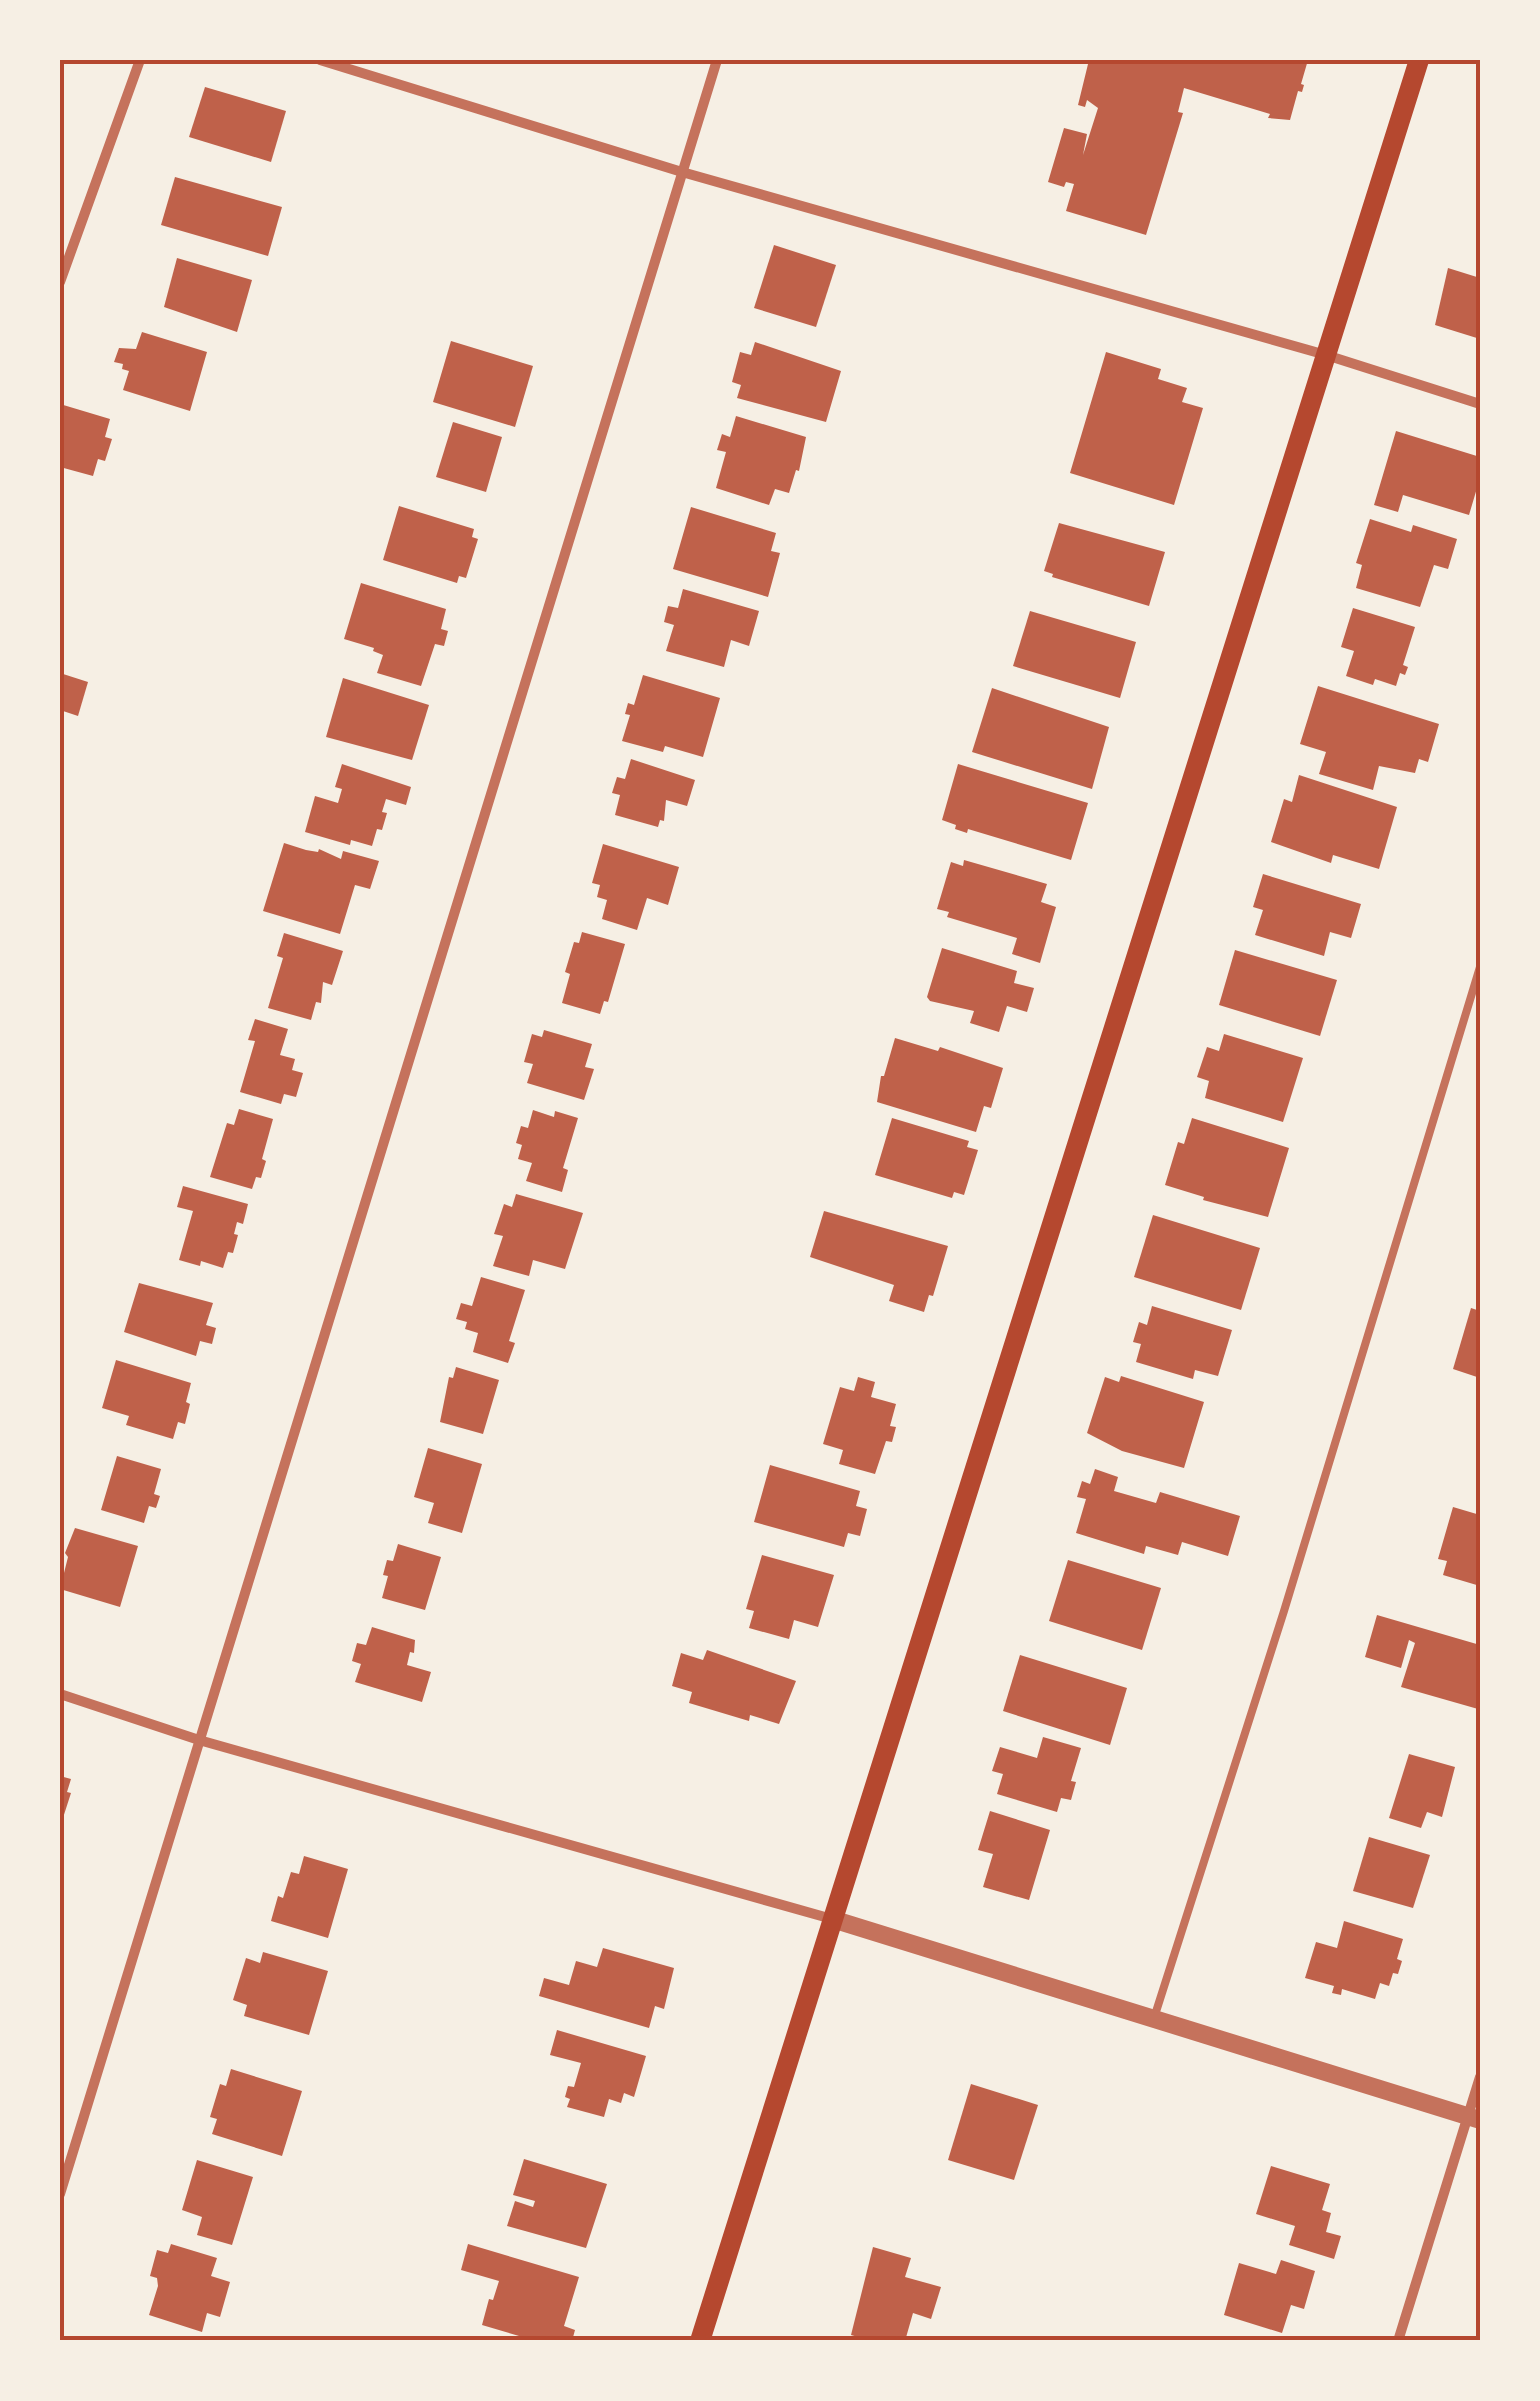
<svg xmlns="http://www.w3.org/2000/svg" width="1540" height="2401" font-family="Literata,serif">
<rect width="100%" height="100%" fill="#f6efe4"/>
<g fill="#bf614a">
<polygon points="1089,60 1308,60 1301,84 1304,85 1302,92 1298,91 1290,120 1268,118 1270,114 1184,88 1178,112 1183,113 1146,235 1066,211 1074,184 1066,182 1064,187 1048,182 1064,128 1087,134 1083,155 1098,108 1087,100 1085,107 1078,105"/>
<polygon points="205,87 286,111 271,162 189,137"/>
<polygon points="175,177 282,207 268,256 161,225"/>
<polygon points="774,245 836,265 816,327 754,308"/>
<polygon points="177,258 252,280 237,332 164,307"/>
<polygon points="1448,268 1480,278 1480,339 1435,325"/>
<polygon points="142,332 207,352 190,411 123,390 129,371 122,369 123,364 114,362 119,348 136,349"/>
<polygon points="451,341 533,366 515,427 433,402"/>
<polygon points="755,342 841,371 826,422 737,398 741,385 732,382 740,352 751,355"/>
<polygon points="1106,352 1161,369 1158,379 1187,388 1182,402 1203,408 1174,505 1070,473"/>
<polygon points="60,404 110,419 105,437 112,439 105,461 98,459 93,476 60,467"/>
<polygon points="736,416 806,437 799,471 796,470 789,493 775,489 769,505 716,488 726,452 717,450 722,434 730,437"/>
<polygon points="453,422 502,437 486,492 436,477"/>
<polygon points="1396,431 1480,457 1480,478 1469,515 1403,495 1398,512 1374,505"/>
<polygon points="399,506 474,529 472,537 478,539 466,578 459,576 457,583 383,560"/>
<polygon points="691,507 776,533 771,551 780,553 768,597 673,569"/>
<polygon points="1370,519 1411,532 1413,525 1457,539 1448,569 1434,565 1420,607 1356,588 1362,565 1356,563"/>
<polygon points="1059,523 1165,552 1149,606 1052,577 1053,574 1044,571"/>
<polygon points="361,583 446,609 441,629 448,631 444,646 435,644 421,686 377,673 383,655 373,651 374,648 344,639"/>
<polygon points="683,589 759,611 749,646 731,640 724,667 666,651 674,625 664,622 668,606 678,608"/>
<polygon points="1353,608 1415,627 1403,665 1408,667 1405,675 1400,673 1396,686 1375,679 1373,685 1346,676 1354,651 1341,647"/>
<polygon points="1030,611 1136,642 1120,698 1013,666"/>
<polygon points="60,673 88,682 78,716 60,710"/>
<polygon points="643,675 720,698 703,757 665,746 663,752 622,741 630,715 625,714 628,703 634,705"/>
<polygon points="343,678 429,705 412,760 326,737"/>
<polygon points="1318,686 1439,724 1428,762 1419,759 1415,773 1379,766 1373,790 1319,774 1326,752 1300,744"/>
<polygon points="992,688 1109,727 1092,789 972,752"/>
<polygon points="631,759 695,780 687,806 666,800 664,821 660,820 658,827 615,815 620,795 612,793 617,777 625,779"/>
<polygon points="342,764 411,787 406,805 386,799 382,812 387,813 382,830 377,829 372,846 351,840 350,845 305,832 315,796 338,803 342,789 335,787"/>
<polygon points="958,764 1088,803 1071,860 968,829 967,833 955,829 956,825 942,820"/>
<polygon points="1299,775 1397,807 1379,869 1333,855 1331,863 1271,842 1284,799 1292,802"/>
<polygon points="284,843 306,850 318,852 319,849 341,859 343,851 379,861 370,889 355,885 340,934 263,911"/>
<polygon points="603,844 679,867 668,905 647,898 637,930 602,919 607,900 597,897 600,885 592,883"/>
<polygon points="964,860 1047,884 1041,902 1056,907 1040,963 1012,954 1017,938 947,917 949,912 937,909 951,862 963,866"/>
<polygon points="1263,874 1361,904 1351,938 1330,932 1324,956 1255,935 1263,910 1253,907"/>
<polygon points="582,932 625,944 608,1002 604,1001 600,1014 562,1003 570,974 565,972 574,942 579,943"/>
<polygon points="284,933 343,951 332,985 323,982 321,1003 316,1002 311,1020 268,1008 283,958 277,956"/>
<polygon points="942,948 1017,971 1014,983 1034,988 1027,1012 1007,1006 999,1032 970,1023 974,1011 930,1001 927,997"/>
<polygon points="1235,950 1337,980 1320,1036 1219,1005"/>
<polygon points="255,1019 288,1029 280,1055 295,1059 292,1070 303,1073 296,1097 284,1094 281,1104 240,1092 255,1041 248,1040"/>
<polygon points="544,1030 592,1044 585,1067 594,1069 584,1100 527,1083 533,1064 524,1062 532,1034 542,1037"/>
<polygon points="1224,1034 1303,1058 1283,1122 1205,1098 1209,1081 1197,1077 1207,1047 1219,1051"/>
<polygon points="895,1038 938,1051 940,1047 1003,1068 991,1108 984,1106 976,1132 877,1102 881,1076 884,1076"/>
<polygon points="239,1109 273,1119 262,1159 266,1161 261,1178 256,1177 252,1189 210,1177 227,1123 234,1125"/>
<polygon points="533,1110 554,1117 555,1111 578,1118 563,1168 568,1170 562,1192 526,1181 532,1163 518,1159 522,1145 516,1143 521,1126 528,1128"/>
<polygon points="892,1118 969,1141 967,1147 978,1150 964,1195 954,1192 952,1198 875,1175"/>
<polygon points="1192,1118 1289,1148 1268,1217 1203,1200 1204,1197 1165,1185 1178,1142 1184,1144"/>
<polygon points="183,1186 248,1204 243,1224 237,1222 234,1234 238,1235 233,1253 228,1252 223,1268 201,1261 200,1266 179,1260 193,1211 177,1207"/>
<polygon points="516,1194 583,1213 565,1269 533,1260 529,1276 493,1266 503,1236 494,1234 504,1204 512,1207"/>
<polygon points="824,1211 948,1246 933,1296 929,1295 924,1312 889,1301 894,1285 810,1257"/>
<polygon points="1153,1215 1260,1248 1241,1310 1134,1277"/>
<polygon points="481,1277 525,1290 509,1341 515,1343 508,1363 473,1352 478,1333 465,1329 467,1322 456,1319 461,1303 472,1306"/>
<polygon points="139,1283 213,1303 206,1325 216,1328 212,1344 200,1341 196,1356 124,1332"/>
<polygon points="1152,1306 1232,1330 1218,1376 1195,1370 1193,1379 1136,1362 1141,1344 1133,1342 1139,1322 1147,1325"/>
<polygon points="1471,1308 1480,1311 1480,1378 1453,1369"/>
<polygon points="116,1360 191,1383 186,1402 190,1404 185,1424 178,1422 173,1439 126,1425 129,1416 102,1408"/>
<polygon points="456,1367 499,1380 483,1434 440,1422 449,1377 453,1378"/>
<polygon points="1121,1376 1204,1402 1184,1468 1122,1451 1087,1433 1105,1377 1119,1382"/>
<polygon points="858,1377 875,1382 871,1397 896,1404 890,1426 896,1427 892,1442 886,1441 875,1474 839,1464 843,1450 823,1444 840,1387 854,1391"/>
<polygon points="428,1448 482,1464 462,1533 428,1523 434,1503 414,1497"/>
<polygon points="117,1456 161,1469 154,1494 160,1496 156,1508 149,1506 144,1523 101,1510"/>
<polygon points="770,1465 860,1491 856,1506 867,1509 860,1536 848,1533 844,1547 754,1522"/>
<polygon points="1095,1469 1118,1477 1114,1491 1156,1503 1160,1492 1240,1516 1228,1556 1182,1542 1178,1555 1146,1546 1144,1554 1076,1533 1086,1499 1077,1497 1082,1481 1090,1484"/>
<polygon points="1453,1507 1480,1515 1480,1586 1443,1575 1447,1561 1438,1559"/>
<polygon points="75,1528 138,1546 120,1607 60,1589 68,1557 65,1553"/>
<polygon points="398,1544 441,1557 425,1610 382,1598 388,1576 383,1575 387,1560 393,1561"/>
<polygon points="762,1555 834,1575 818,1627 794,1620 789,1639 749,1628 754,1611 746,1609"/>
<polygon points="1068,1560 1161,1588 1142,1650 1049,1621"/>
<polygon points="1377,1615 1480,1645 1478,1709 1401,1687 1415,1643 1409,1640 1401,1668 1365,1657"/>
<polygon points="372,1627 415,1640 414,1653 410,1652 407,1665 431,1672 422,1702 355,1682 361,1664 352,1661 357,1643 366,1645"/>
<polygon points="707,1650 796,1681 779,1724 750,1715 749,1721 689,1703 692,1692 672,1686 681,1653 703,1660"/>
<polygon points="1020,1655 1127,1688 1110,1745 1003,1711"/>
<polygon points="1043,1737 1081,1748 1071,1781 1076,1782 1071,1800 1061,1798 1057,1812 997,1794 1003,1774 992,1771 1000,1747 1037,1758"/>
<polygon points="1409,1754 1455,1767 1442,1817 1427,1812 1421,1828 1389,1818"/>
<polygon points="60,1776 71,1779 67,1792 71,1793 61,1824"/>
<polygon points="990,1811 1050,1830 1029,1900 983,1887 993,1854 978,1850"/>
<polygon points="1369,1837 1430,1855 1413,1908 1353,1891"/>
<polygon points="304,1856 348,1869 328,1938 271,1921 278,1896 283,1898 291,1872 299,1874"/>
<polygon points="1344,1921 1403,1939 1397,1959 1402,1961 1398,1974 1393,1973 1389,1986 1380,1983 1375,1999 1342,1989 1341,1995 1332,1993 1334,1986 1305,1978 1316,1942 1337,1948"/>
<polygon points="603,1948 674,1968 664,2009 655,2006 649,2028 539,1996 544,1978 569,1985 576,1961 597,1967"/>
<polygon points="263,1952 328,1971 309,2035 244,2016 247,2005 233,2000 246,1958 260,1963"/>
<polygon points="557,2030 646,2056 634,2097 624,2093 621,2103 609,2099 604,2117 567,2107 570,2099 565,2097 568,2086 574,2087 581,2063 550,2055"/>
<polygon points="231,2069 302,2091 282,2156 212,2134 217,2119 210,2117 220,2084 226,2086"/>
<polygon points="971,2084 1038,2105 1014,2180 948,2160"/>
<polygon points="524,2159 607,2184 586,2248 507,2226 515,2201 533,2207 535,2201 513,2195"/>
<polygon points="197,2160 253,2177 232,2245 197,2235 202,2217 182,2210"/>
<polygon points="1271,2166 1330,2184 1322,2210 1331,2213 1326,2232 1341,2236 1334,2259 1289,2245 1295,2226 1256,2214"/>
<polygon points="171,2244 217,2258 211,2276 230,2282 220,2317 207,2313 202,2332 149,2315 158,2286 157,2278 150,2276 157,2250 168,2253"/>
<polygon points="468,2244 579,2277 564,2326 575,2330 572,2341 536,2341 482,2325 489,2299 493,2300 499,2281 461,2270"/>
<polygon points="873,2247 911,2258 905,2277 941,2287 931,2319 913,2313 905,2341 872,2341 851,2335"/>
<polygon points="1281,2260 1315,2271 1304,2309 1291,2305 1282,2333 1224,2315 1239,2263 1276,2274"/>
</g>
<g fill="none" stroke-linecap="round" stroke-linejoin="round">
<polyline stroke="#c5725c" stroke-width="8" points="1154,2018 1284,1611 1480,967"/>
<g stroke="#c5725c" stroke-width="10">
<polyline points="320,60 682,172 1326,355 1480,404"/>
<polyline points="60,282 140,60"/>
<polyline points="60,1694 199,1740 832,1919"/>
<polyline points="60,2194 717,60"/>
<polyline points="1398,2341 1480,2077"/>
</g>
<polyline stroke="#c5725c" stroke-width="18" points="832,1919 1480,2120"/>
<polyline stroke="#b5482f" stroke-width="20" points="700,2341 1419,60"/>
</g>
<rect width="1540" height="2401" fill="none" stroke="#f6efe4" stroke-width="125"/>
<rect x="62" y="62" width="1416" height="2276" fill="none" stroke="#b5482f" stroke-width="4"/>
</svg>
